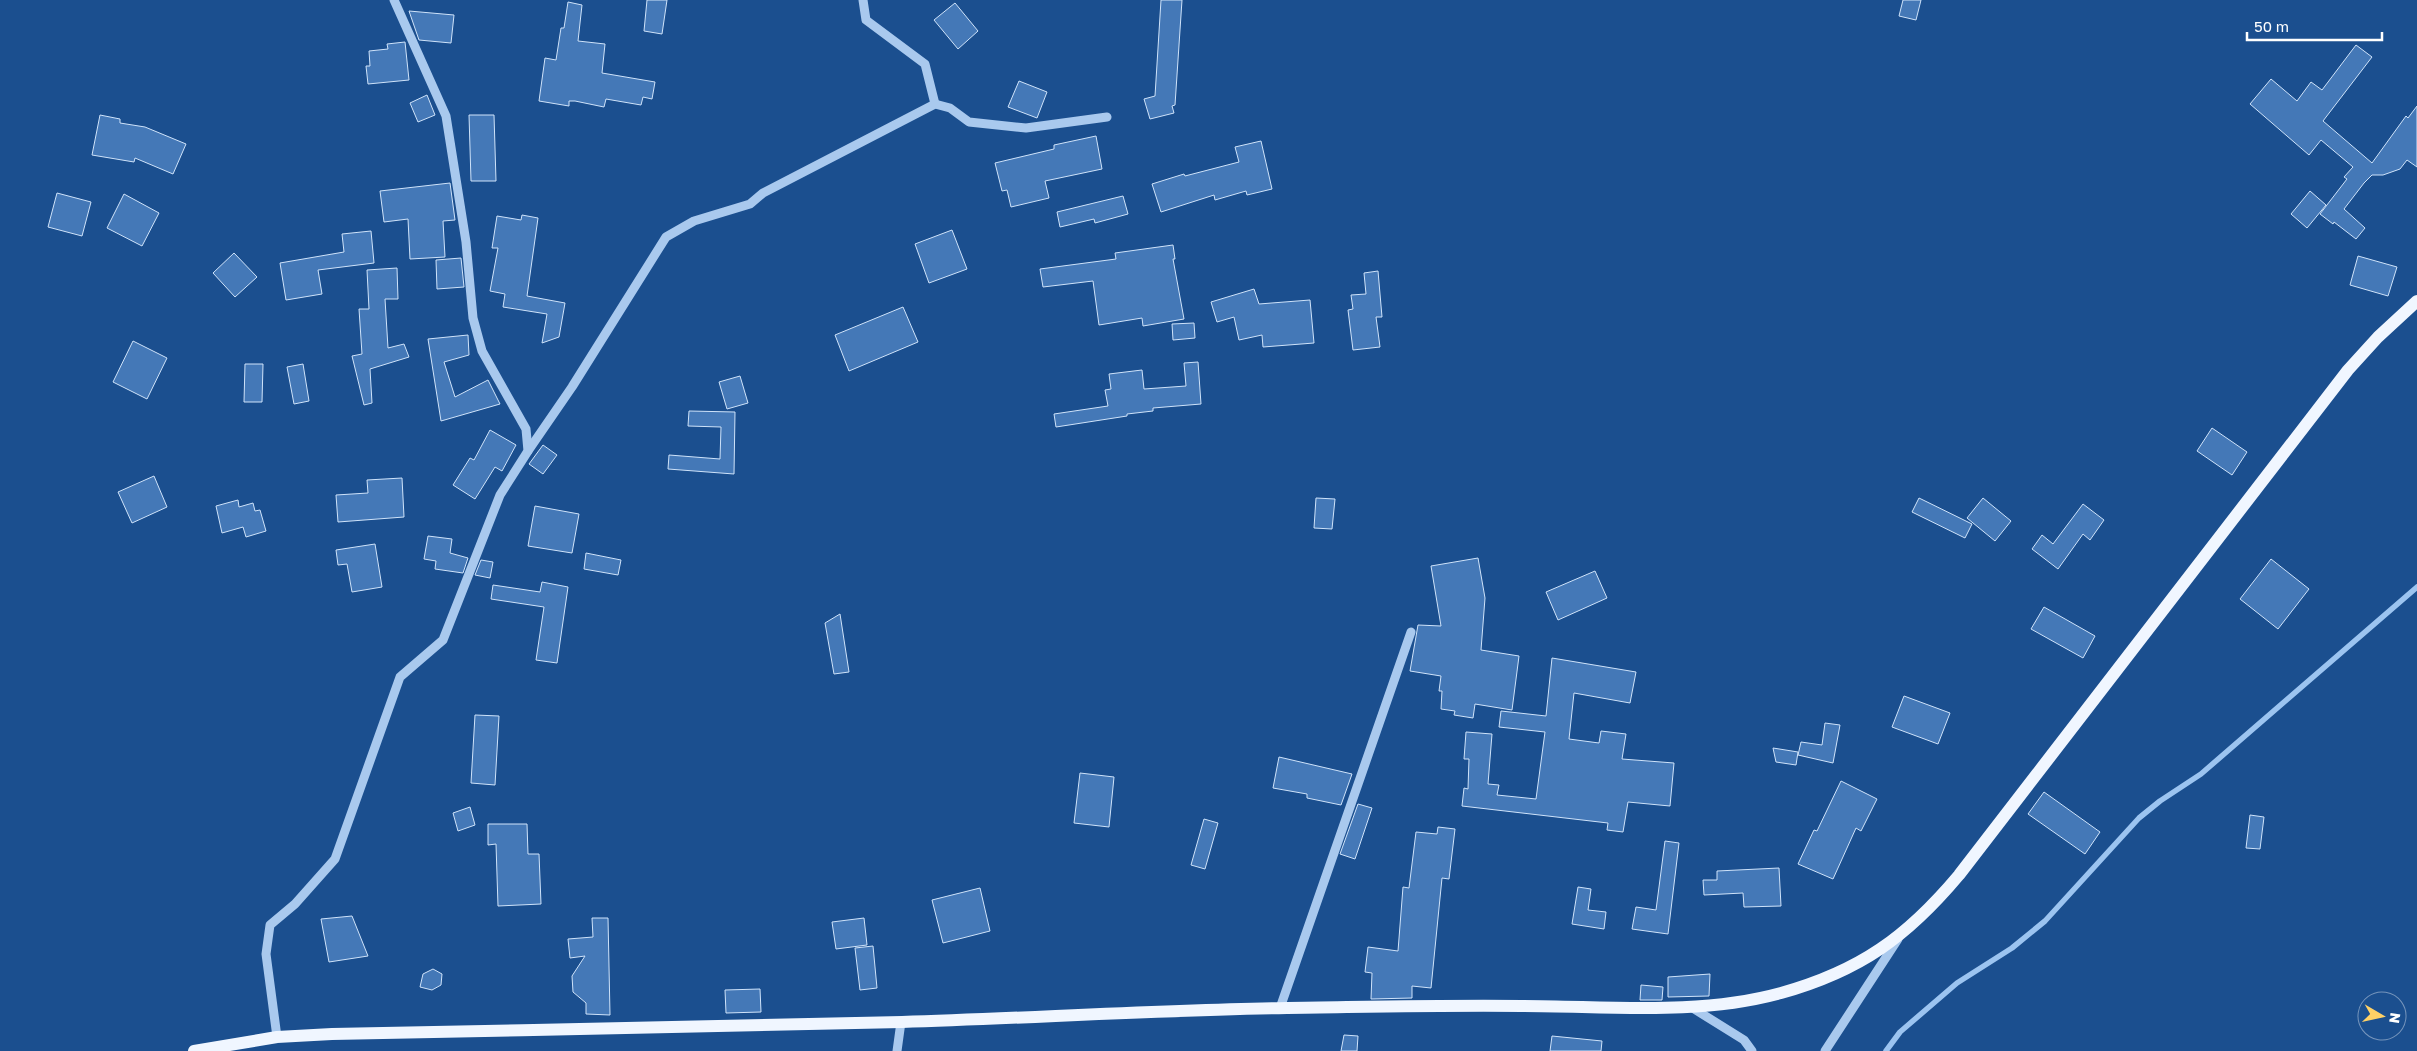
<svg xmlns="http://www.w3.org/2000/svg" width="2417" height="1051" font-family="'Golos Text',sans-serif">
<rect width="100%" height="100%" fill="#1b4f8f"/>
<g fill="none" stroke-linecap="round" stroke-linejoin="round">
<polyline stroke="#9cc4f0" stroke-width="5.5" points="1886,1051 1900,1032 1957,983 2012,948 2045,921 2139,818 2160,801 2201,774 2417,587"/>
</g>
<g fill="#4478b7" stroke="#cfe3fa">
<polygon points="647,0 667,0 662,34 644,31"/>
<polygon points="1161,0 1182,0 1175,105 1172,106 1174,113 1150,119 1144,99 1155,96"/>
<polygon points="1903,0 1921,0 1916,20 1899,16"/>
<polygon points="568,2 582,5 578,41 605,44 602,73 655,82 652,99 643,97 641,105 606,99 604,107 575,101 569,101 569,106 539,101 545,58 556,60 561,28 564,28"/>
<polygon points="955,3 978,31 958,49 934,20"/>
<polygon points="409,11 454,15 451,43 419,40"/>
<polygon points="405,42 409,80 368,84 366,66 370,66 369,51 388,49 387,44"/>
<polygon points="2356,45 2372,57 2323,121 2372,163 2406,116 2408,118 2417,106 2417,167 2407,160 2400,169 2383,175 2372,175 2364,183 2344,209 2365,228 2356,239 2334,222 2333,224 2320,214 2347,179 2344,177 2353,167 2321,140 2309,155 2250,104 2271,79 2297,101 2311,82 2322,90"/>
<polygon points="1019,81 1047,92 1037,118 1008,107"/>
<polygon points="427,95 435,115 418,122 410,103"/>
<polygon points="100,115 120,119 120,123 145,127 186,144 173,174 135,158 134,162 92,155"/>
<polygon points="469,115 494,115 496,181 471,181"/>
<polygon points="1096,136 1102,169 1045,181 1049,198 1011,207 1007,190 1002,191 995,163 1054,149 1054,145"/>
<polygon points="1261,141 1272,189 1247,195 1246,191 1215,200 1214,195 1161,212 1152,184 1184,174 1185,176 1239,162 1235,147"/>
<polygon points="450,183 455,220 443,221 445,257 410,259 408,219 384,222 380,191"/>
<polygon points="2310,191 2326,205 2307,228 2291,214"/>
<polygon points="57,193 91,202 82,236 48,227"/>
<polygon points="124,194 159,213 142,246 107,228"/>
<polygon points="1123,196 1128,214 1095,223 1094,219 1060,227 1057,212"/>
<polygon points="522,215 538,218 527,296 565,303 559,337 542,343 547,314 503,307 505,294 490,291 498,248 492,248 497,216 521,220"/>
<polygon points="952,230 967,269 929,283 915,244"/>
<polygon points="371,231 374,263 318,270 322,294 286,300 280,263 344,252 342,234"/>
<polygon points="1173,245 1175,259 1173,259 1184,319 1143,326 1142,318 1099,325 1093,281 1043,287 1040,269 1116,259 1115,253"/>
<polygon points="234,253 257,277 235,297 213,273"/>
<polygon points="2358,256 2397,267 2388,296 2350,285"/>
<polygon points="461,258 464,287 437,289 436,260"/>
<polygon points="397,268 398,299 385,299 388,348 404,344 409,357 370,369 372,403 364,405 352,356 362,354 359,309 369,309 367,270"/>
<polygon points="1378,271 1382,317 1376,317 1380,347 1353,350 1348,310 1353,309 1351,295 1366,294 1364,273"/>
<polygon points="1254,289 1259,304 1310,300 1314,343 1263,347 1262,335 1239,340 1234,317 1217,322 1211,302"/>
<polygon points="903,307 918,342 849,371 835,335"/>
<polygon points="1194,323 1195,338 1173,340 1172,324"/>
<polygon points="468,335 469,355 444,362 455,397 488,380 500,404 441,421 428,339"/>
<polygon points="133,341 167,358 147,399 113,382"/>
<polygon points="1198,362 1201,404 1153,408 1153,411 1127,414 1127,416 1056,427 1054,414 1108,406 1105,390 1111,389 1109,374 1142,370 1144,389 1186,386 1184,363"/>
<polygon points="245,364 263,364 262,402 244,402"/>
<polygon points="303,364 309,401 294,404 287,367"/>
<polygon points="740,376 748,403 727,409 719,382"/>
<polygon points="689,411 735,412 734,474 668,469 669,455 720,459 721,427 688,426"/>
<polygon points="2212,428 2247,452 2232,475 2197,451"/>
<polygon points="490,430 516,445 502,471 495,467 475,499 453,485 470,458 474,460"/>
<polygon points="543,445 557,455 543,474 529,464"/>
<polygon points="154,476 167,507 132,523 118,492"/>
<polygon points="402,478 404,517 338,522 336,495 368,493 367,480"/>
<polygon points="1316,498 1335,499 1332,529 1314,528"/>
<polygon points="1919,498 1972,524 1965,538 1912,512"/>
<polygon points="1983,498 2011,521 1995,541 1967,518"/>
<polygon points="238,500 239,507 253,503 255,511 260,510 266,531 246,537 243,527 222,533 216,506"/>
<polygon points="2083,504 2104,520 2090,540 2083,534 2058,569 2032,549 2042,535 2053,544"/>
<polygon points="535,506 579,514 572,553 528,546"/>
<polygon points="428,536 452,539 450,553 468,558 463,573 435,569 436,561 424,559"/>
<polygon points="375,544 382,587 352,592 347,564 338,565 336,550"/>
<polygon points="586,553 621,560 618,575 584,569"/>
<polygon points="1478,558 1485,598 1481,650 1519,656 1512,710 1475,704 1473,718 1454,715 1455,711 1441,709 1442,691 1439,691 1441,676 1410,671 1418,625 1441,626 1431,566"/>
<polygon points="2271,559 2309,589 2278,629 2240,599"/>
<polygon points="481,560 493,562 490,578 475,575"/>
<polygon points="1595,571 1607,598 1558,620 1546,592"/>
<polygon points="542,582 568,587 557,663 536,660 544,607 491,599 493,585 540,592"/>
<polygon points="2044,607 2095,636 2083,658 2031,629"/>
<polygon points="840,614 849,672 834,674 825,623"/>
<polygon points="1552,658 1636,672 1630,703 1574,693 1569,739 1599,743 1601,731 1626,734 1622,759 1674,763 1670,806 1628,802 1623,832 1607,830 1608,823 1462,806 1464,788 1468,789 1469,759 1464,759 1466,732 1492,734 1488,784 1499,785 1497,795 1536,799 1545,732 1499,727 1501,711 1546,716"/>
<polygon points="1904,696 1950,713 1938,744 1892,727"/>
<polygon points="475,715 499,716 495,785 471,783"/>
<polygon points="1825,723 1840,725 1833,763 1798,755 1801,742 1822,745"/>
<polygon points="1773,748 1798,752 1796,765 1776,762"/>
<polygon points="1279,757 1352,774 1341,805 1307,798 1307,794 1273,788"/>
<polygon points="1080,773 1114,777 1109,827 1074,823"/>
<polygon points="1841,781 1877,799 1861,831 1856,828 1833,879 1798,864 1814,830 1817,831"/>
<polygon points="2044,792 2100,832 2085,854 2028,814"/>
<polygon points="1358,804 1372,808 1355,859 1340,854"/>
<polygon points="470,807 475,825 458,831 453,813"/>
<polygon points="2250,815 2264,817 2260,849 2246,848"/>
<polygon points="1204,819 1218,823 1205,869 1191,865"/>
<polygon points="488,824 527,824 528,854 539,854 541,904 498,906 496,844 488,845"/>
<polygon points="1438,827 1455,829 1449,879 1442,878 1431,988 1412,986 1412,998 1371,999 1372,973 1365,972 1368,947 1398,951 1403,887 1409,888 1416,832 1437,834"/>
<polygon points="1665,841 1679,843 1668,934 1632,929 1636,907 1656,910"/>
<polygon points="1779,868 1781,906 1744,907 1743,893 1704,895 1703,880 1717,880 1717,871"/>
<polygon points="1578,887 1591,889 1588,910 1606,912 1604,929 1572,924"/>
<polygon points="980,888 990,931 943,943 932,900"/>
<polygon points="352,916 368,956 329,962 321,919"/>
<polygon points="592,918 608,918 610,1015 586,1014 586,1003 573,992 572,976 585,956 570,958 568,939 593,937"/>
<polygon points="864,918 867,945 836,949 832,922"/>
<polygon points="873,946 877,988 860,990 855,948"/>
<polygon points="433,969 442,974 441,985 432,990 420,987 423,974"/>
<polygon points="1710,974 1709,996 1668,997 1668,977"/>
<polygon points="1641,985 1663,987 1662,1000 1640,1000"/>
<polygon points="760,989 761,1012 726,1013 725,990"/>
<polygon points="1344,1035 1358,1036 1357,1051 1341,1051"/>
<polygon points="1552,1036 1602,1041 1601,1051 1550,1051"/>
</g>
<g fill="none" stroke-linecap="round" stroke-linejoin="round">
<g stroke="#a9c9ee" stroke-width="9">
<polyline points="863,0 866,20 925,64 935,104"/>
<polyline points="528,451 572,387 666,237 694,221 750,204 763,193 935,104 950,108 969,122 1026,128 1107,117"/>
<polyline points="1691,1007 1744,1040 1752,1051"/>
<polyline points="1280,1008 1411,632"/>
<polyline points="277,1037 266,954 270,925 295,904 335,859 400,677 443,640 500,495 528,451 526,429 482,351 473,318 466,242 446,116 394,0"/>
<polyline points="897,1051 901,1022"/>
<polyline points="1825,1051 1898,939"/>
</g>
<path stroke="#f0f6ff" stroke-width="12" d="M 194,1051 L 277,1037 L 332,1034 C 522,1030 712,1027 902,1022 C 1030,1018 1159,1010 1287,1008 C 1366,1007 1444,1005 1522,1006 C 1608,1006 1697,1016 1781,993 C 1860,971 1907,937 1959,875 L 2348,370 L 2378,337 L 2417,301"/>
</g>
<g transform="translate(2382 1016) rotate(99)"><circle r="24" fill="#1b4f8f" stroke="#7695bc"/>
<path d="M0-4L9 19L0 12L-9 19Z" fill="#ffd166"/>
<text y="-8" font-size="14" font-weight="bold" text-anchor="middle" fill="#ffffff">N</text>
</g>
<path d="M2247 32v8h135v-8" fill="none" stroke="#ffffff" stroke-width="2.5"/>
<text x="2254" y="32" font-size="15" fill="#ffffff" stroke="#1b4f8f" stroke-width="4" paint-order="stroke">50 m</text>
</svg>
